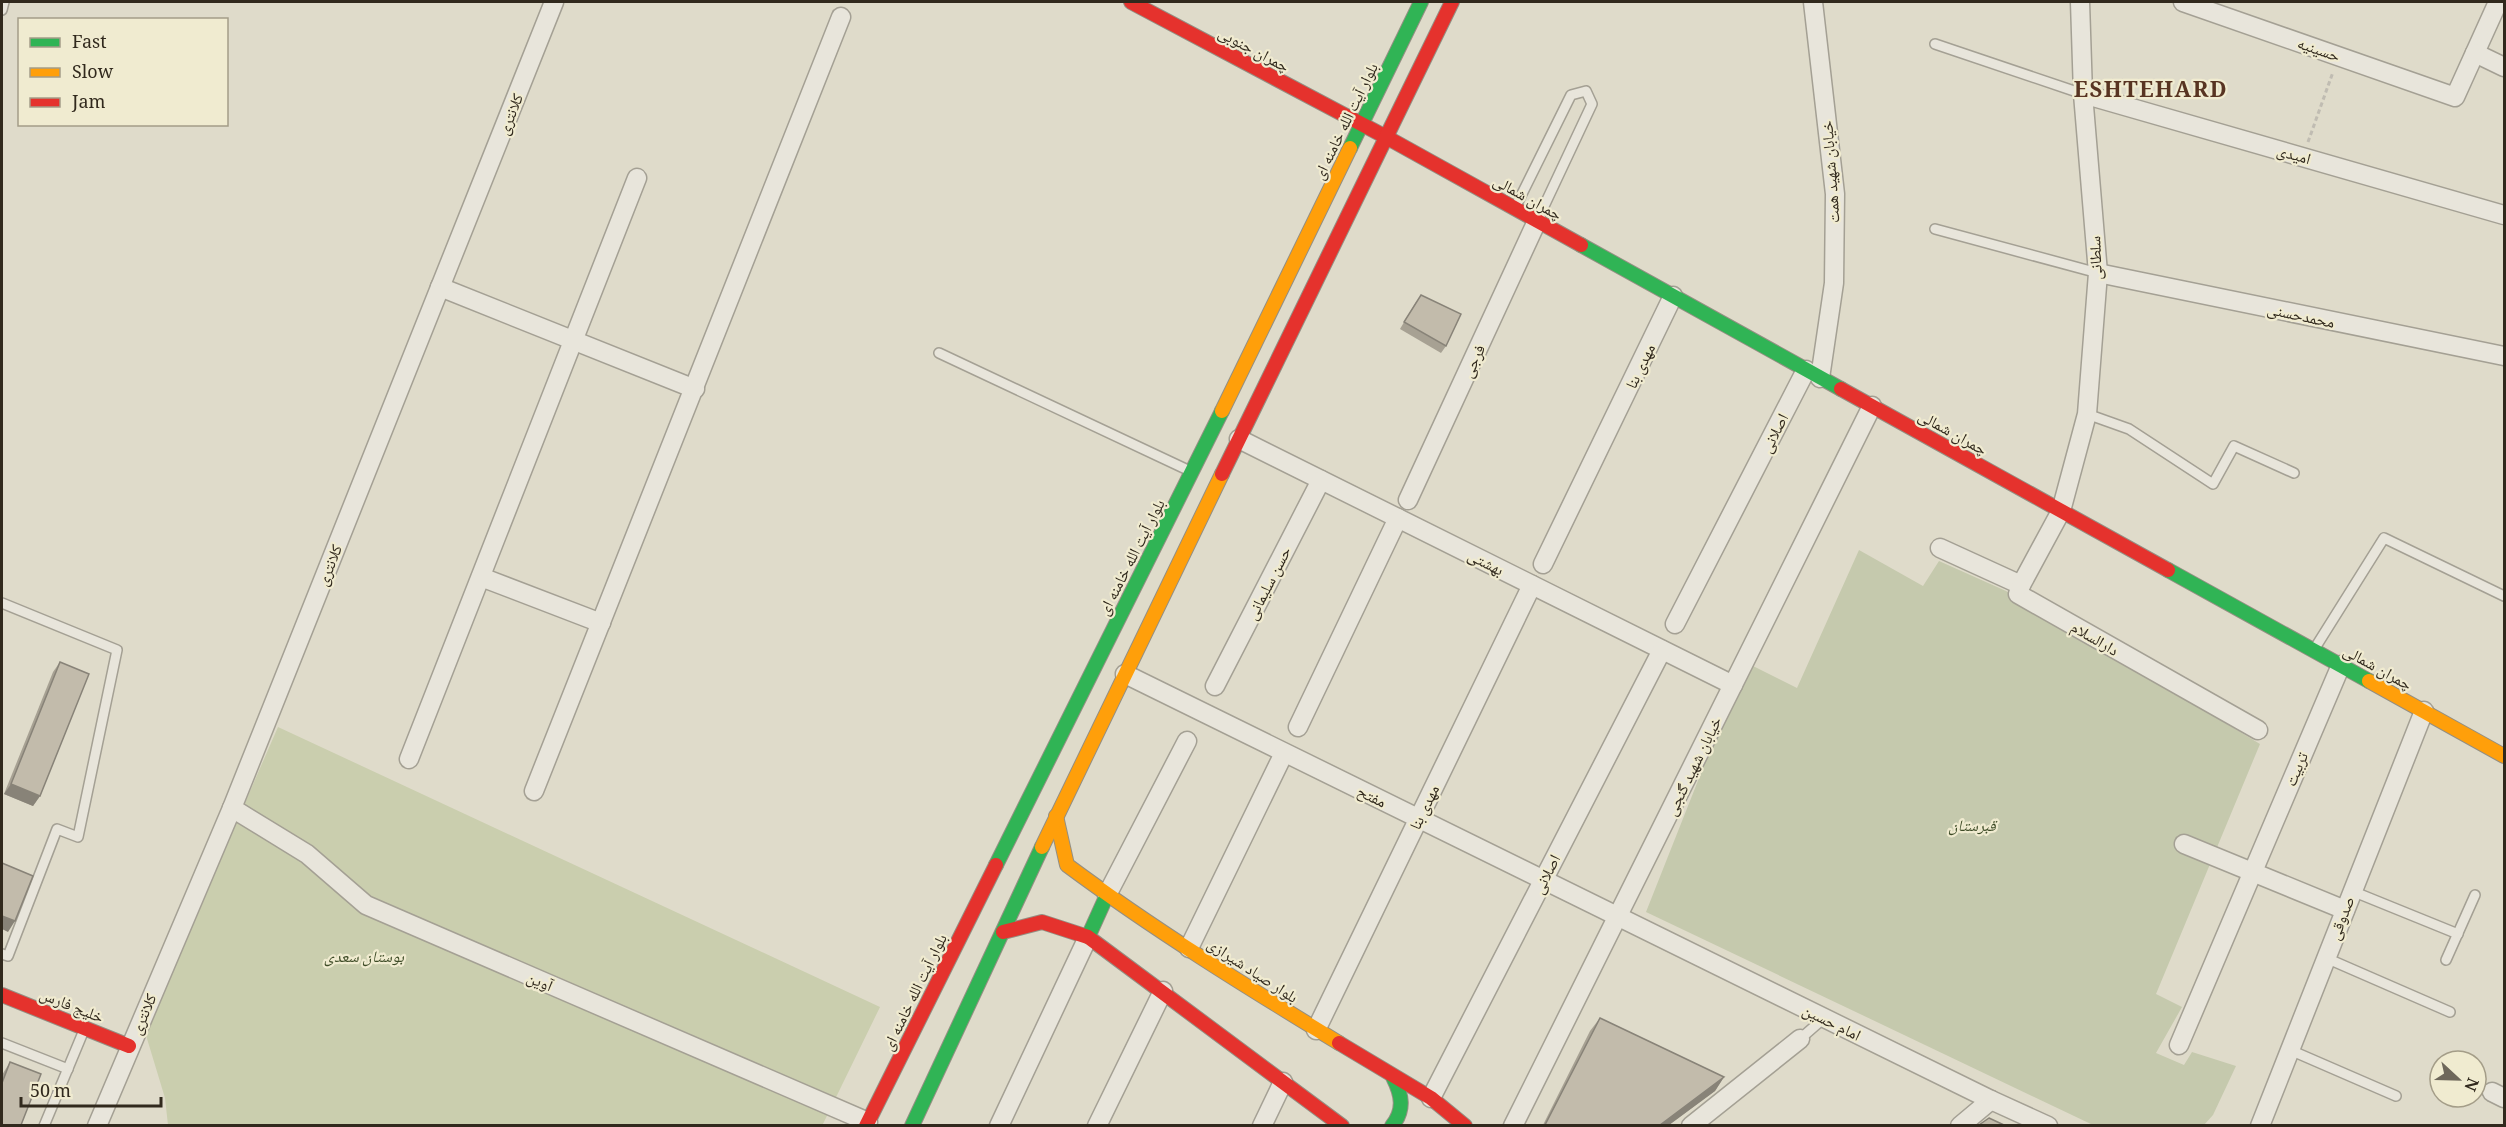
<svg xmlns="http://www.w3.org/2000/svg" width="2506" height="1127" font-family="Georgia,'Noto Naskh Arabic',serif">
<rect width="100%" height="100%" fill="#dfdbca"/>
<polygon fill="#caceae" points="278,727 880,1007 822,1126 168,1125 165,1098 145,1032"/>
<polygon fill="#c5c9ad" points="1859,550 1923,586 1939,561 2006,591 2260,744 2156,994 2182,1007 2156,1053 2184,1065 2192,1052 2236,1066 2213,1115 2204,1125 2093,1125 1646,912 1745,662 1797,688"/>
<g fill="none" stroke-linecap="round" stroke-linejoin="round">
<defs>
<g id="lane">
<polyline points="2,10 4,2"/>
<polyline points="1935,44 2083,94"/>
<polyline points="1516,206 1571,95 1586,91 1592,104 1538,219"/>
<polyline points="1935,229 2098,273"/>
<polyline points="939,353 1190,471"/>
<polyline points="2087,414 2129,429 2213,484 2234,446 2294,473"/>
<polyline points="2,603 117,650 78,837 57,829 8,956 2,954"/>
<polyline points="2315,648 2384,538 2504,596"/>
<polyline points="2352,891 2458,934"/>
<polyline points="2326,958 2450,1012"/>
<polyline points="2446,960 2475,895"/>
<polyline points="1800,1039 1824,1018"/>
<polyline points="2,1043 68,1069"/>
<polyline points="2290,1050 2396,1096"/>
<polyline points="44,1126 84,1030"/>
</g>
<g id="street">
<polyline points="1813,2 1835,194 1834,283 1820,378"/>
<polyline points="2183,2 2455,97 2498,2"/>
<polyline points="2475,53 2504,67"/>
<polyline points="2083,94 2504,215"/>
<polyline points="2098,273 2504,356"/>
<polyline points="440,287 695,389"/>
<polyline points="1239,439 1733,685"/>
<polyline points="1408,500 1537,221"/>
<polyline points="1940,548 2021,585 2018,594 2258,730"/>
<polyline points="1543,564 1673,296"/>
<polyline points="481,577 601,623"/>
<polyline points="2021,585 2061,511 2087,414 2098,273 2083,94 2080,2"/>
<polyline points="1675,624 1806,370"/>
<polyline points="1125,674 1991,1100 2048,1126"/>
<polyline points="1215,686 1321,480"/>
<polyline points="1298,727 1398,518"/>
<polyline points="409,759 637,178"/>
<polyline points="534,791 841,17"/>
<polyline points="232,808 307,854 366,905 868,1122"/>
<polyline points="2184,844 2345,910"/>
<polyline points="1107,895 1187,741"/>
<polyline points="1189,948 1284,753"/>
<polyline points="1316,1030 1532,585"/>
<polyline points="2179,1045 2341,665"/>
<polyline points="2492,1092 2504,1098"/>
<polyline points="1431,1098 1662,650"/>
<polyline points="97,1126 232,808 554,2"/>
<polyline points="999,1126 1088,937"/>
<polyline points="1097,1126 1163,991"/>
<polyline points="1262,1126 1283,1082"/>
<polyline points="1513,1126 1872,406"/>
<polyline points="1691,1126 1800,1039"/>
<polyline points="1960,1126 1991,1100"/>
<polyline points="2260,1126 2424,711"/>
</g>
<g id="fast">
<polyline points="1350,148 1421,2"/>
<polyline points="1581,245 1841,389"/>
<polyline points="2168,570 2369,681"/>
<polyline points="996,865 1222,411"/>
<polyline points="1088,937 1107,895"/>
<polyline points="912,1126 1042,847"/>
<path d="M 1392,1126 C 1405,1110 1402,1095 1393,1077"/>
</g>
<g id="slow">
<polyline points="1222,411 1350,148"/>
<polyline points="2369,681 2504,756"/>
<path d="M 1056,816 L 1067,865 C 1153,929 1247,987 1339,1043"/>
<polyline points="1042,847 1222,474"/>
</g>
<g id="jam">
<polyline points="1131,2 1386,137 1581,245"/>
<polyline points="1841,389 2168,570"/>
<polyline points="1222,474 1452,2"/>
<polyline points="1003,932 1042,922 1088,937 1342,1126"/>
<polyline points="2,995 129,1046"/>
<polyline points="1339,1043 1431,1098 1465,1126"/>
<polyline points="866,1126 996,865"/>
</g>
</defs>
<use href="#lane" stroke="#a4a094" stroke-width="12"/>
<use href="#street" stroke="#a4a094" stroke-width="21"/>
<use href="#fast" stroke="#948f83" stroke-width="16"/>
<use href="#slow" stroke="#948f83" stroke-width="16"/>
<use href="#jam" stroke="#948f83" stroke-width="16"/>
<polyline stroke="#c0bcb2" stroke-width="3" stroke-dasharray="4.5 3" stroke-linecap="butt" points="2308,142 2333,72"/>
<use href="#lane" stroke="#e8e5db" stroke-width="9"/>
<use href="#street" stroke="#e8e5db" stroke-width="18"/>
<use href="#fast" stroke="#30b455" stroke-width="14"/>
<use href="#slow" stroke="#ff9f0a" stroke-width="14"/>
<use href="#jam" stroke="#e5322d" stroke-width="14"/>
</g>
<g fill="#a7a193">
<polygon points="1416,302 1446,346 1441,353 1400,329"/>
<polygon points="60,662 40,796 33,806 4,794 53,672"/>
<polygon points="1600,1018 1724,1077 1715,1091 1669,1125 1543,1125 1590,1031"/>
<polygon points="10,1062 2,1125 2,1075"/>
</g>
<g fill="#888378">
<polygon points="11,784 40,796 33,806 4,794"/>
<polygon points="2,916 15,921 8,932 2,929"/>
<polygon points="1724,1077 1715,1091 1669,1125 1660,1125"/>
</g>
<g fill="#c2bbab" stroke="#888378" stroke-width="1.5">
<polygon points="1421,295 1461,314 1446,346 1404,322"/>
<polygon points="60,662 89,674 40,796 11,784"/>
<polygon points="2,863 33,876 15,921 2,916"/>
<polygon points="1600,1018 1724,1077 1660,1125 1545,1125"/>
<polygon points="10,1062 41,1074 21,1125 2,1125 2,1083"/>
<polygon points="1989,1118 2004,1125 1979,1125"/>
</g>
<g text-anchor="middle" stroke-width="4.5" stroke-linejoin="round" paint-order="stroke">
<g font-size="16" fill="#31291d" stroke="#f0ebd0">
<text transform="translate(1254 49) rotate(28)" y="6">چمران جنوبی</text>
<text transform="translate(2319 49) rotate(19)" y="6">حسینیه</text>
<text transform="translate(510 114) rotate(-68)" y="6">کلانتری</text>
<text transform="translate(1345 121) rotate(-64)" y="6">بلوار آیت الله خامنه ای</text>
<text transform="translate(2294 154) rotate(16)" y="6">امیدی</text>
<text transform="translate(1830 172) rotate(-94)" y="6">خیابان شهید همت</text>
<text transform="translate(1528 197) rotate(29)" y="6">چمران شمالی</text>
<text transform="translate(2095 258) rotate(-92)" y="6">سلطانی</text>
<text transform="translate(2301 315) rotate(12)" y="6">محمدحسنی</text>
<text transform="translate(1473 361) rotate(-65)" y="6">فرجی</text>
<text transform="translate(1640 366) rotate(-64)" y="6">مهدی بنا</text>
<text transform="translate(1953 432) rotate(29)" y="6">چمران شمالی</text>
<text transform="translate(1774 433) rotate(-63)" y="6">اصلانی</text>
<text transform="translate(1131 557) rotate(-63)" y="6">بلوار آیت الله خامنه ای</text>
<text transform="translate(1486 562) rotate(27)" y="6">بهشتی</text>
<text transform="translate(329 565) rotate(-68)" y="6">کلانتری</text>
<text transform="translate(1268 583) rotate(-63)" y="6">حسن سلیمانی</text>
<text transform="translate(2095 638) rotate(30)" y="6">دارالسلام</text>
<text transform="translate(2378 667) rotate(29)" y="6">چمران شمالی</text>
<text transform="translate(1693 766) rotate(-64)" y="6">خیابان شهید گنجی</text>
<text transform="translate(2296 769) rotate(-67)" y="6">تربیت</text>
<text transform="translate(1372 796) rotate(26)" y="6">مفتح</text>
<text transform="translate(1424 807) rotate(-64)" y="6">مهدی بنا</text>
<text transform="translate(1546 874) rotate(-63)" y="6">اصلانی</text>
<text transform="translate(2341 918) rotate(-69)" y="6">صدوقی</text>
<text transform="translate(1253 970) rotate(33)" y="6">بلوار صیاد شیرازی</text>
<text transform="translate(540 981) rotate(23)" y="6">آوین</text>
<text transform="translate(914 992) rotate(-64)" y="6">بلوار آیت الله خامنه ای</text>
<text transform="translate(72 1005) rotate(22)" y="6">خلیج فارس</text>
<text transform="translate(143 1014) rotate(-67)" y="6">کلانتری</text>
<text transform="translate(1832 1022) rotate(26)" y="6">امام حسین</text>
</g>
<g font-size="16" font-style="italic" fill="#3d4b26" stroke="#f0ebd0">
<text x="1972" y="831">قبرستان</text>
<text x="364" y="962">بوستان سعدی</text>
</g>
<g font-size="22" font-weight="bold" letter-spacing="1.5" fill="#583422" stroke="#f0ebd0">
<text x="2151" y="97">ESHTEHARD</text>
</g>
</g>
<rect width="2506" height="1127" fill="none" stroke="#31291d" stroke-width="6"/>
<rect x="18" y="18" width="210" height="108" fill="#f0ebd0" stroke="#a49d88" stroke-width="1.5"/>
<rect x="30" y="38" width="30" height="9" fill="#30b455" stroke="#a49d88" stroke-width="1.5"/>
<text x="72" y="48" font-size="18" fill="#31291d">Fast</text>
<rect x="30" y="68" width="30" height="9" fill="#ff9f0a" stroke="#a49d88" stroke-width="1.5"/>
<text x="72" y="78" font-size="18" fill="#31291d">Slow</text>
<rect x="30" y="98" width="30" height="9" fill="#e5322d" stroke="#a49d88" stroke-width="1.5"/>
<text x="72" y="108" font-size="18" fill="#31291d">Jam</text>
<g transform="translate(2458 1079) rotate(112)"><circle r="28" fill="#f0ebd0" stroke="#a49d88" stroke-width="1.5"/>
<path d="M0-4.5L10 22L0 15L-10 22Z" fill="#6e675a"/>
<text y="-9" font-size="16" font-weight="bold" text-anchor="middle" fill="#31291d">N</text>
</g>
<path d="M21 1097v9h140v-9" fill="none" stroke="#31291d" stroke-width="3"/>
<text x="30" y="1097" font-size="18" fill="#31291d" stroke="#f0ebd0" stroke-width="4.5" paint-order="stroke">50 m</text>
</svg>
